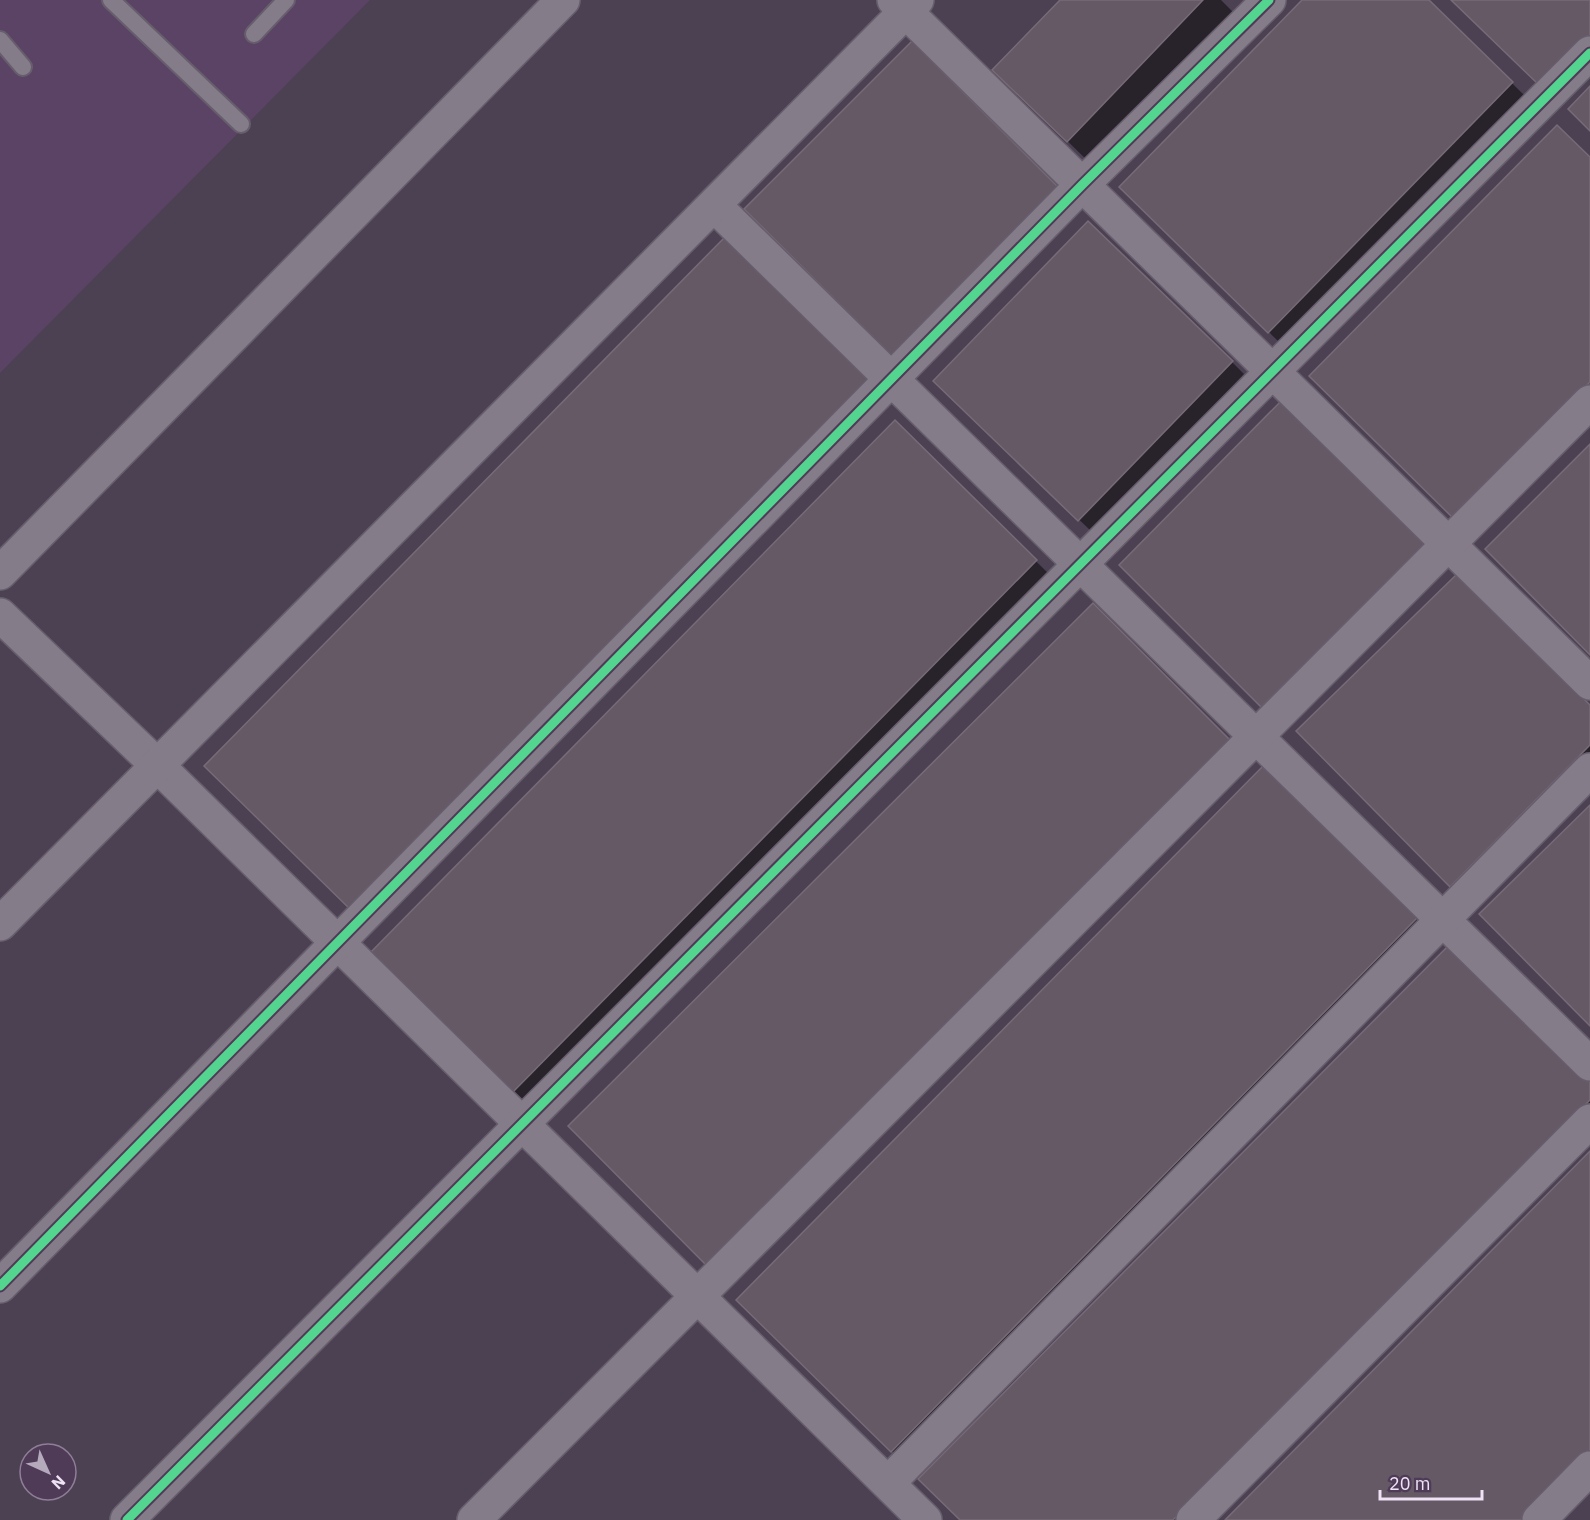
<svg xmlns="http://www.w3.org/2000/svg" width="1590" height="1520" font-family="'IBM Plex Sans',sans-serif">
<rect width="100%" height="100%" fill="#4c4152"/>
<polygon fill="#5a4364" points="0,0 370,0 0,373"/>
<g fill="#0007">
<polygon points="1062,0 1221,0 1236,15 1092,165 1019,94"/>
<polygon points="1304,0 1427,0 1524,95 1281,344 1121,186"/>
<polygon points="1232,362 1244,374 1092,532 947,393"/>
<polygon points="895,423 1048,573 525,1103 372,953"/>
<polygon points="1590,707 1590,769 1463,898 1298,731"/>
<polygon points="1265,766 1430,929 904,1463 738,1300"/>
<polygon points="1590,1080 1590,1124 1197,1520 962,1520"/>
</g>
<g fill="#655966" stroke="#766b77" stroke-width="1.5">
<polygon points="1060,0 1203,0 1067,142 992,70"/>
<polygon points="1302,0 1429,0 1513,82 1268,333 1119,187"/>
<polygon points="1451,0 1590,0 1590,36 1541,87"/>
<polygon points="912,41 1062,191 894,358 744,209"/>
<polygon points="1590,86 1590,131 1568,109"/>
<polygon points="1557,125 1590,157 1590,382 1454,519 1309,376"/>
<polygon points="1088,221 1233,361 1078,521 933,381"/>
<polygon points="725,237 876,386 356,915 204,766"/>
<polygon points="1288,394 1437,542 1267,713 1119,565"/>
<polygon points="895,420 1037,560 512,1093 370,953"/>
<polygon points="1590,444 1590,655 1485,549"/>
<polygon points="1457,574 1590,705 1590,745 1450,887 1296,731"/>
<polygon points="1093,603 1231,741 706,1265 568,1126"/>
<polygon points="1265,764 1419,916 891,1452 736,1300"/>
<polygon points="1590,805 1590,1026 1479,914"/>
<polygon points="1453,941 1590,1078 1590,1100 1173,1520 960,1520 918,1479"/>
<polygon points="1590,1151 1590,1452 1523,1520 1225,1520"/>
</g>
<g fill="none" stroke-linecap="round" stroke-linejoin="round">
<defs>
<g id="service">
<polyline points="111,0 241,124"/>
<polyline points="254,34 286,0"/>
<polyline points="0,40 23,67"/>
</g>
<g id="minor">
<polyline points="894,0 1590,683"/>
<polyline points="715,206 1590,1064"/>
<polyline points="0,573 563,0"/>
<polyline points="0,615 158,766 925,1520"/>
<polyline points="0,924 917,0"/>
<polyline points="0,1286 1082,185 1269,0"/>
<polyline points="888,1483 1590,770"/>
<polyline points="127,1520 1590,53"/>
<polyline points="474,1520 1590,402"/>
<polyline points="1193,1520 1590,1121"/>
<polyline points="1539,1520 1590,1468"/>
</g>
</defs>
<use href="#service" stroke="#675e6d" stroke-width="20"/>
<use href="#minor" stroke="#675e6d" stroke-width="36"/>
<use href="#service" stroke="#857c89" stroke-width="16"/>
<use href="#minor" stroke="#857c89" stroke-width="33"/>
<defs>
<g id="cycleway">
<polyline points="0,1286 1082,185 1269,0"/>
<polyline points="127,1520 1590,53"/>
</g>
</defs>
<use href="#cycleway" stroke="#4f3b58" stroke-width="13"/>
<use href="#cycleway" stroke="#53d58f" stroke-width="9"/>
</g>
<g transform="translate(48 1472) rotate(135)"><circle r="28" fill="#4f3b58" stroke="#8f7e96" stroke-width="1.5"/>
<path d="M0-4.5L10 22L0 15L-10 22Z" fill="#b5aabb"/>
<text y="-9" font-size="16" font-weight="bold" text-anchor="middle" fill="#eee2f4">N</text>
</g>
<path d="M1380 1490v9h102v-9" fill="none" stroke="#eee2f4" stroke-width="3"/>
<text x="1389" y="1490" font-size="18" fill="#eee2f4" stroke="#4f3b58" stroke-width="4.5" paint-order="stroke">20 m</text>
</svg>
